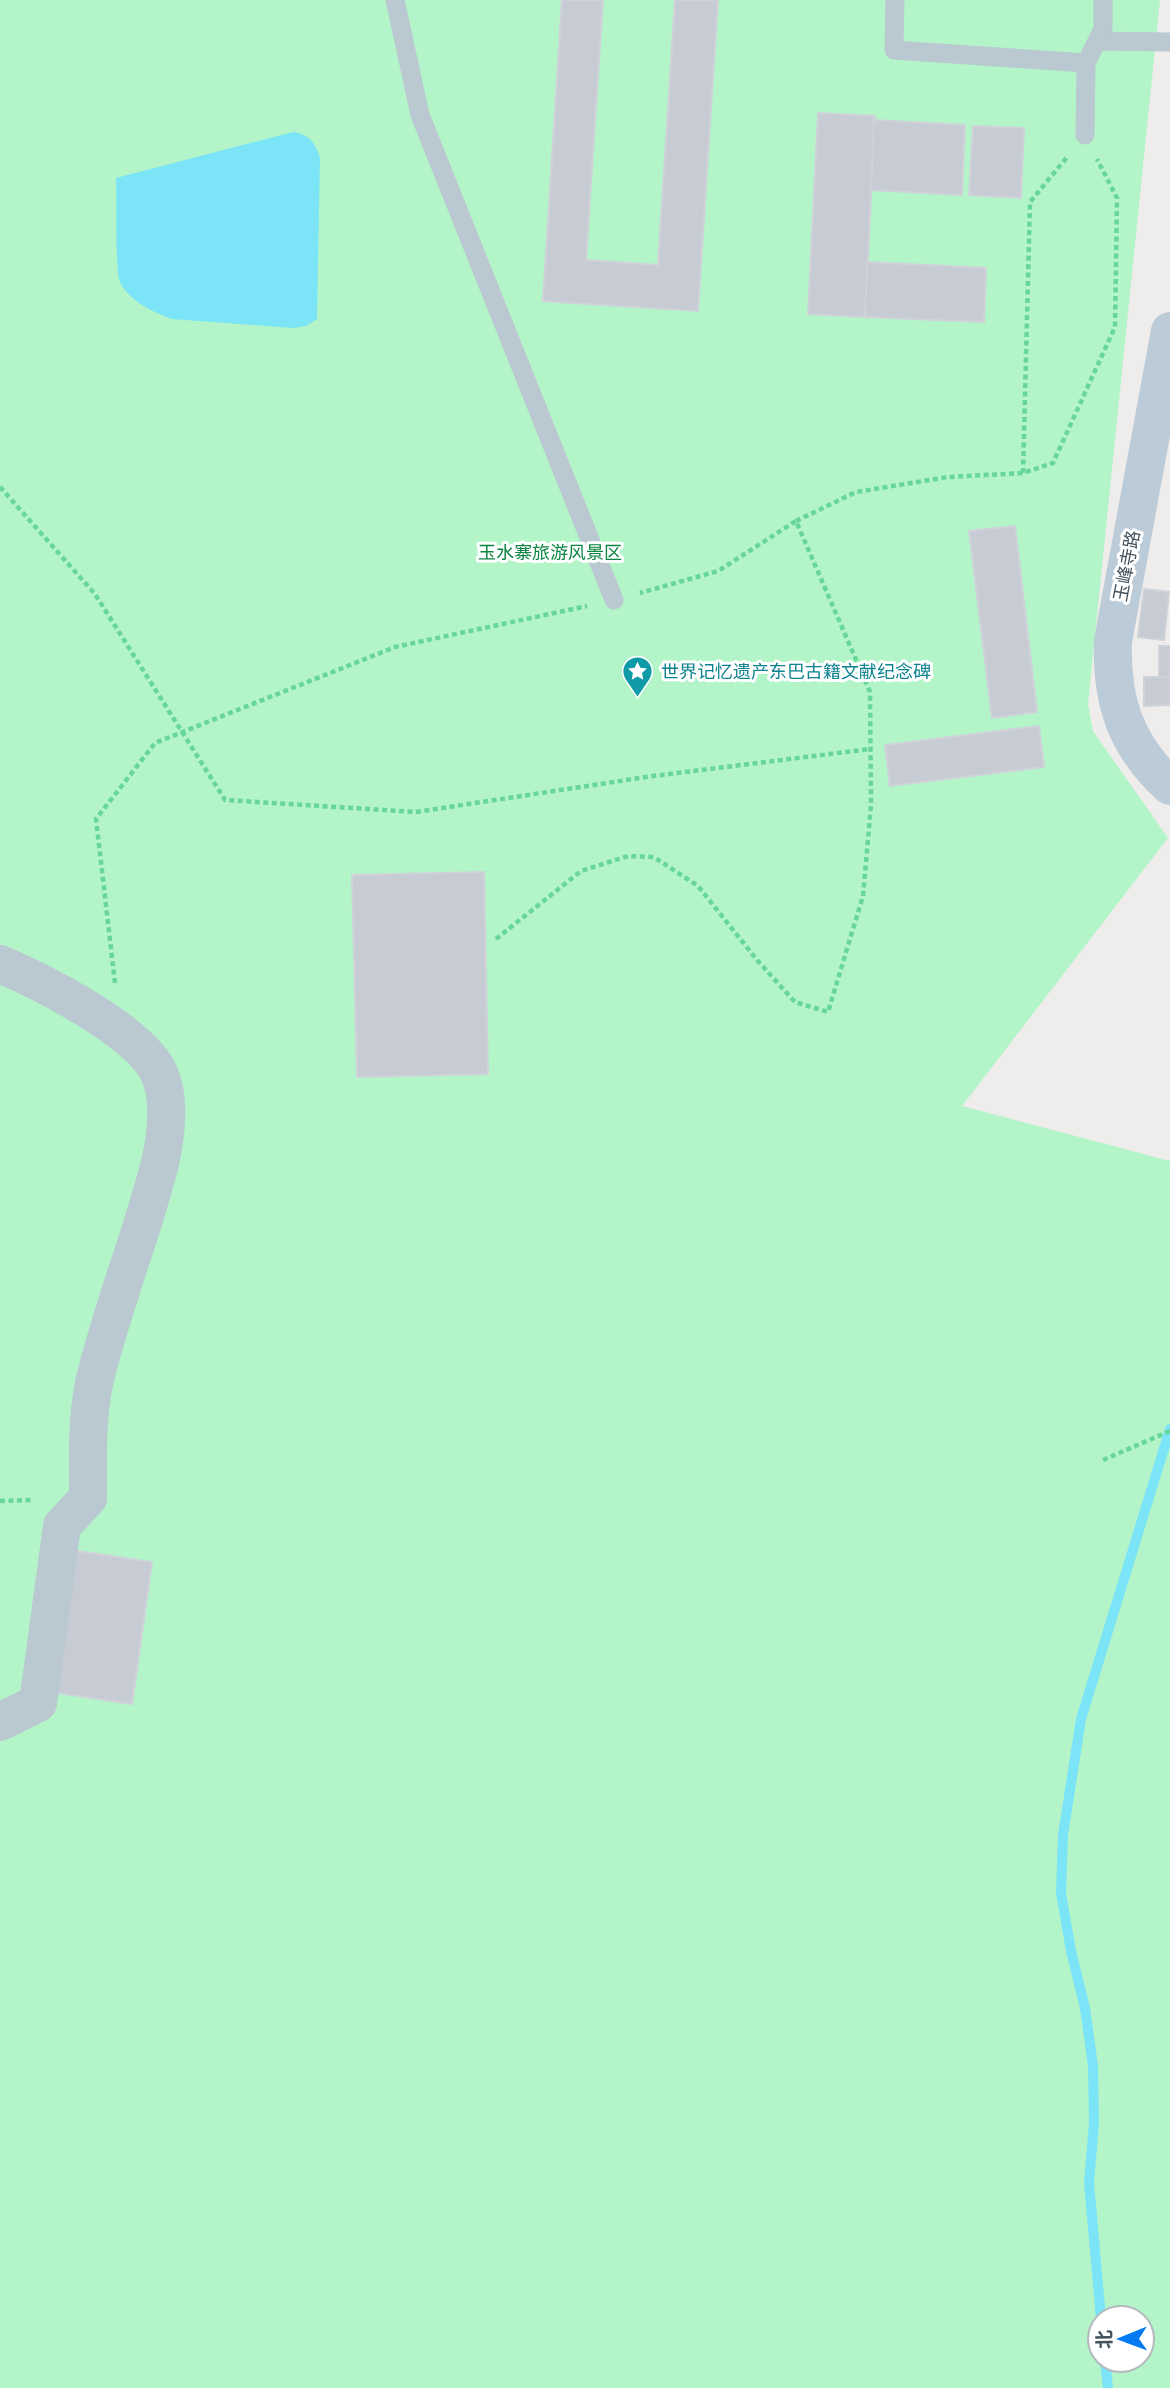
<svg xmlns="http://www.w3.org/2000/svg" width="1170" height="2388" font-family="Quicksand,'Noto Sans SC',sans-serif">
<rect width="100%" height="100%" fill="#efecec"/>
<path fill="#b3f4c8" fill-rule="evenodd" d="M 0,0 L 1160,0 L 1088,704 L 1093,731 L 1168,838 L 962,1106 L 1170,1161 L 1170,2388 L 0,2388 ZM 1100,2318 L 1142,2318 L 1142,2360 L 1100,2360 Z"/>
<path fill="#7be4f6" d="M 293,132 C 309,135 314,141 320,157 L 317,319 L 306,326 L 293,328 L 172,319 C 153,312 129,301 120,282 C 115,272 117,195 116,178 Z"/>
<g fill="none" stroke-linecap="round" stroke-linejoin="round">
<g stroke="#7be4f6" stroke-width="10">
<polyline points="1101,2318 1089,2183 1094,2123 1093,2066 1085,2008 1071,1951 1061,1893 1063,1835 1081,1719 1170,1429"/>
<polyline points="1105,2360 1108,2388"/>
</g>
</g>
<g fill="#c7cbd3" stroke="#cfd2d9" stroke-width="2">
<polygon points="562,0 603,0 586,260 658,265 675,0 718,0 698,311 543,301"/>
<polygon points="818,113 875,116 865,317 808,314"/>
<polygon points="874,120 965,125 962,195 871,190"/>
<polygon points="973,126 1024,128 1021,198 969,195"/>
<polygon points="867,262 986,268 984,322 865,317"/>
<polygon points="1015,526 1037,712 992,718 969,531"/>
<polygon points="1144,589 1169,592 1164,640 1138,637"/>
<rect x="1159" y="646" width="11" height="31"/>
<polygon points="1144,677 1170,677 1170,705 1144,706"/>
<polygon points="1039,726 1044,767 890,786 885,745"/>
<polygon points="484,872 488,1074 357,1077 352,875"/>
<polygon points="71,1550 152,1562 132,1704 51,1692"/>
</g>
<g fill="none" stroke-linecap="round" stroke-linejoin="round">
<g stroke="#67d699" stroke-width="4.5" stroke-dasharray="5 3.5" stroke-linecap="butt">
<polyline points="1023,473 1030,202 1068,156"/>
<polyline points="0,487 95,594 225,800 416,812 653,776 870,749"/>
<polyline points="796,521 856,492 948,477 1023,473 1053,463 1115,327 1117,198 1097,159"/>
<polyline points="496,939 581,871 628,856 654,857 698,886 757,960 795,1002 828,1012 863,896 871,805 870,692 796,521 718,571 640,593"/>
<polyline points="115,983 96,819 155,743 395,647 587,606"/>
<polyline points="1103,1460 1170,1431"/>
<polyline points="0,1501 34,1500"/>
</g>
<g stroke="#bac8d1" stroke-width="19">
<polyline points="395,0 420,115 614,600"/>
<polyline points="895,0 894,50 1086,63"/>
<polyline points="1097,41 1170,42"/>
<polyline points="1085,135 1086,63 1103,29 1103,0"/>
</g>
<path stroke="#bac8d1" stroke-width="38" d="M 0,964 C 43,982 134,1029 157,1069 C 165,1084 167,1104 166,1121 C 165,1154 153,1188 144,1219 C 128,1270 110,1320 97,1371 C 86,1410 88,1458 88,1498 L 62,1526 L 38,1703 L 0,1722"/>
<path stroke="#bccbd8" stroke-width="38" d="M 1170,331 L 1113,641 C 1111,700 1125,745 1170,786"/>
</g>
<defs>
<symbol id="sight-pin" viewBox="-11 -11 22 30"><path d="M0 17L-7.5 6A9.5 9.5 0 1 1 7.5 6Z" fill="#0f9aa8" stroke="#fff"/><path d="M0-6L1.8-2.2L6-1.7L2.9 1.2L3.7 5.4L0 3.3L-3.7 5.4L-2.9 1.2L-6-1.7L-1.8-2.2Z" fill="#fff"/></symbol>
</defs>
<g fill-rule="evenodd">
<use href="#sight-pin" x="620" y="654" width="35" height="47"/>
</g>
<g text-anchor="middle" stroke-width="6" stroke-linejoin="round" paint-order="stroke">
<g font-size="18" fill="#0b8541" stroke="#fff">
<text x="550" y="559">玉水寨旅游风景区</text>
</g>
<g font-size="18" fill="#42515c" stroke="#fff">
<text transform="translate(1127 566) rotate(-79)" y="6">玉峰寺路</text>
</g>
<g font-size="18" fill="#0d838f" stroke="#fff" text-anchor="start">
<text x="661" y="678">世界记忆遗产东巴古籍文献纪念碑</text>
</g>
</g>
<g transform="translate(1121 2339) rotate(269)"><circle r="33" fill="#ffffff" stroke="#b3b9be" stroke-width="2"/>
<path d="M0-5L12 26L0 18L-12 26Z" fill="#0379f2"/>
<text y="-10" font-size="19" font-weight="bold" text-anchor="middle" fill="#42515c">北</text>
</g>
</svg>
